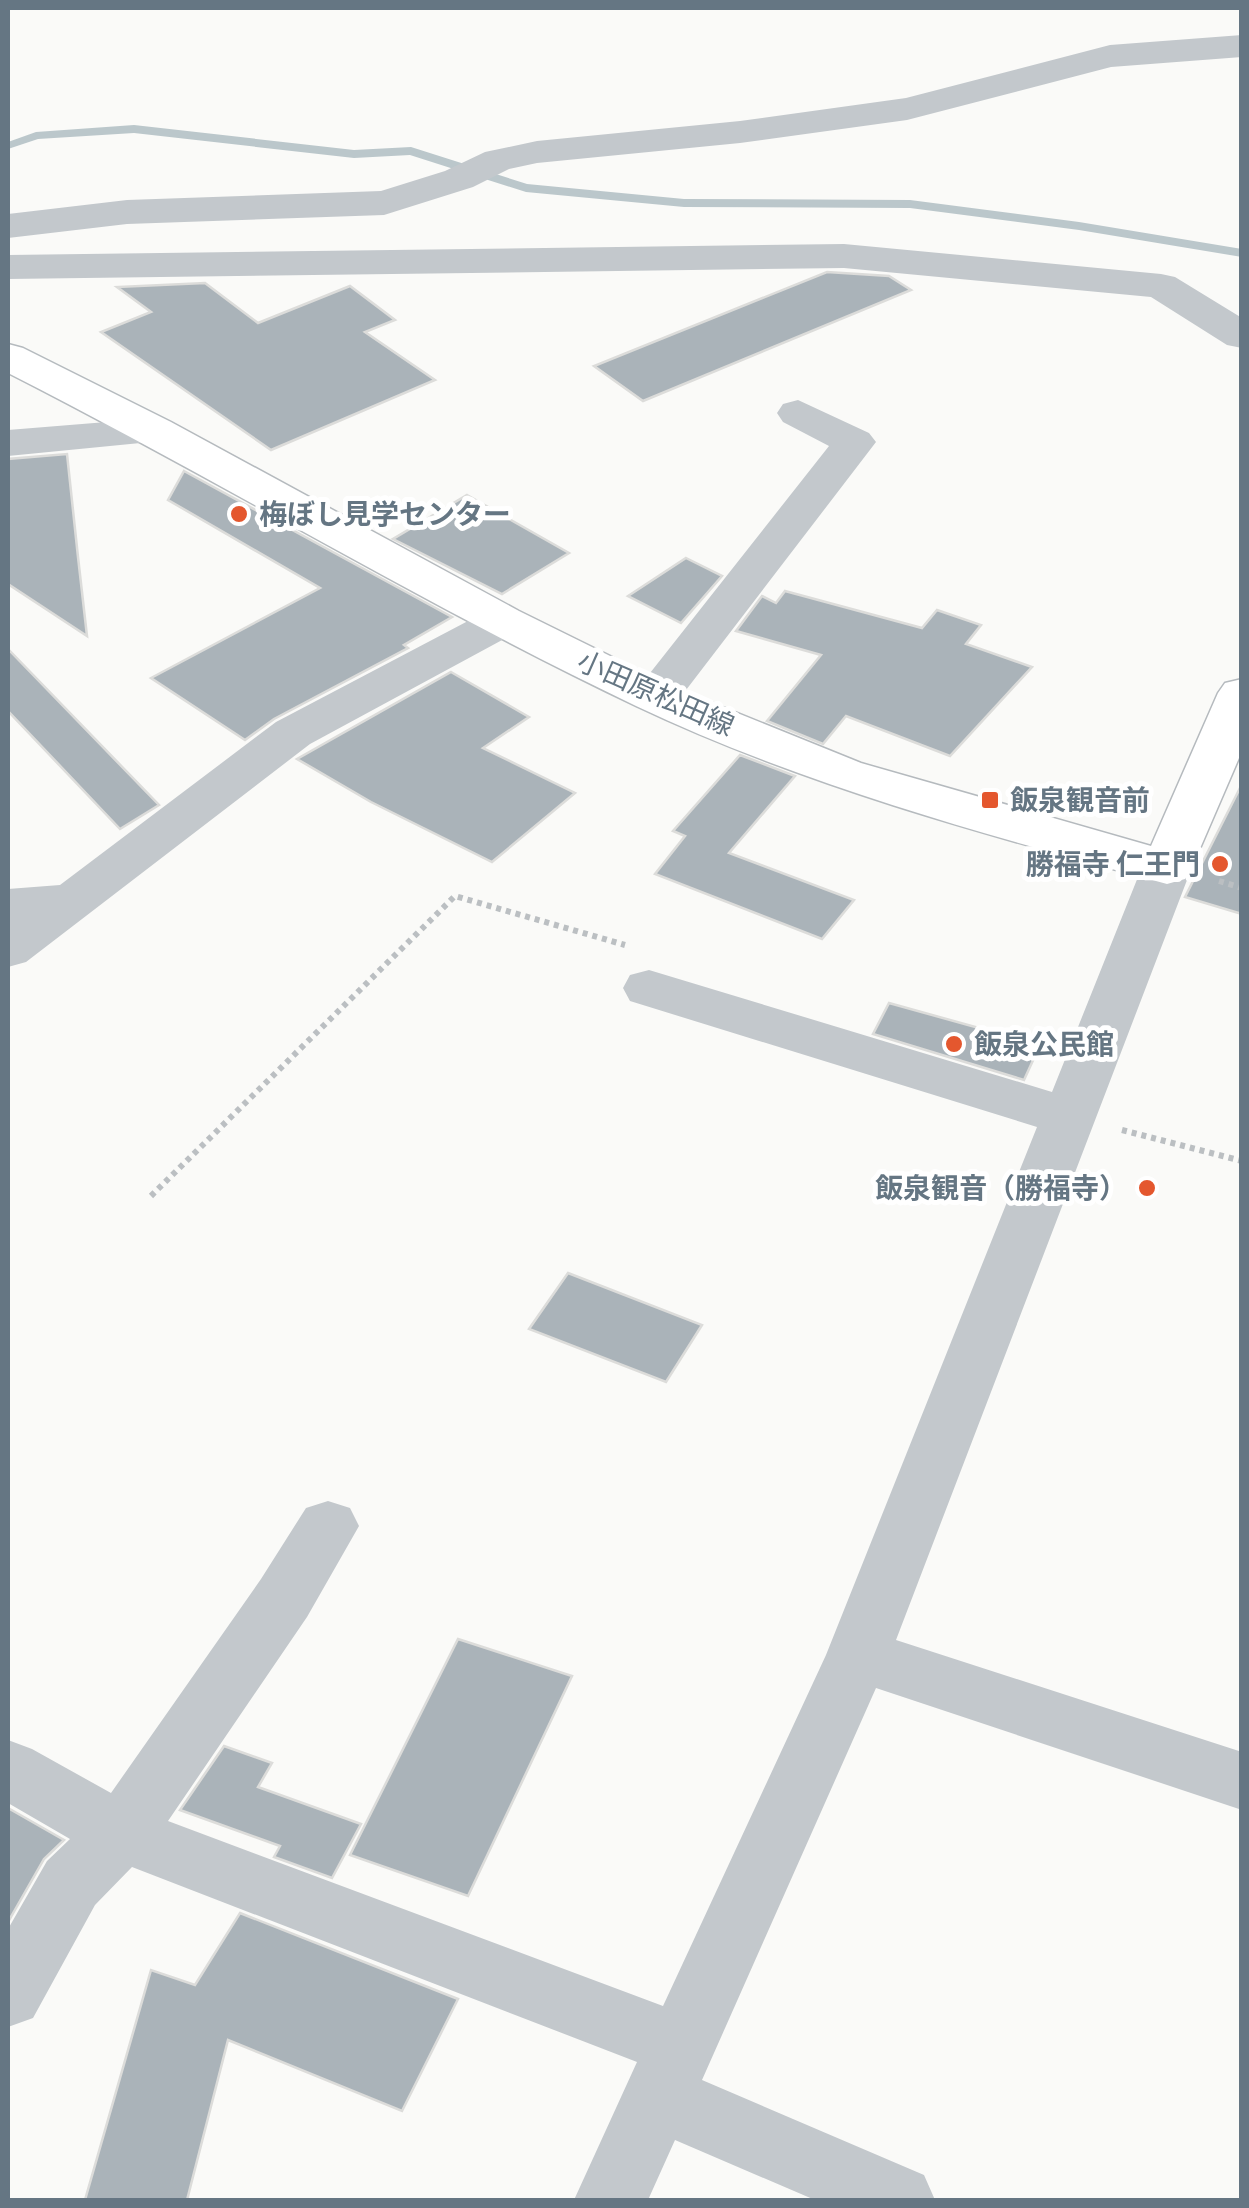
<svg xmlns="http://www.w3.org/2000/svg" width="1249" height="2208" font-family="'Titillium Web','Noto Sans JP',sans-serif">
<rect width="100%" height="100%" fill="#fafaf8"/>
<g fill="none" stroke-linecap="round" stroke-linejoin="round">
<polygon fill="#bbc7cb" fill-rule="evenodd" points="134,125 354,150 411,147 527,184 684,199 910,200 1079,222 1242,249 1242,257 1079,230 910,208 684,207 526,192 410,155 354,158 134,133 38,139 8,149 8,142 36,132"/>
</g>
<g fill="#aab3b9" stroke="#dcdcda" stroke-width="2.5">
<polygon points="827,272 889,276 911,290 643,401 594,366"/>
<polygon points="205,283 258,323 350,286 395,320 365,332 435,380 271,450 101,332 151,312 117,287"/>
<polygon points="67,454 78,557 87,636 8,584 8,459"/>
<polygon points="184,471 397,587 452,617 404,645 408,648 274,719 245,740 151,678 320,588 168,500"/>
<polygon points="467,495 569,553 502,594 393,539"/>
<polygon points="686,558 722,576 681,623 628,596"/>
<polygon points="785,591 922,628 937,610 981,625 966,644 1032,667 950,756 846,716 823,744 767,721 821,655 736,631 762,596 776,603"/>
<polygon points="8,649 159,805 120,829 8,711"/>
<polygon points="451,672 529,717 483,748 575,793 492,862 371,802 297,759"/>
<polygon points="740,755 795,776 729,853 854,900 822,939 655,874 685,836 673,831"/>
<polygon points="1242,784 1242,914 1185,897"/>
<polygon points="889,1003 1040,1045 1024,1080 873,1034"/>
<polygon points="568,1273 702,1325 666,1382 529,1329"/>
<polygon points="458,1639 572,1676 468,1896 350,1855"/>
<polygon points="224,1746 272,1763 258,1787 361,1824 332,1878 274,1857 280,1846 180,1810"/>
<polygon points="8,1808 64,1840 44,1859 8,1922"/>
<polygon points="240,1913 458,1999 402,2111 228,2040 187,2200 85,2200 151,1970 195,1985"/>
</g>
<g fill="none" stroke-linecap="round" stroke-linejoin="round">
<defs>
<path id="major" d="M 8,344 L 23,348 L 171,422 L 519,611 L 673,687 L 861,763 L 1151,846 L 1218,693 L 1225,683 L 1242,679 L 1242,751 L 1192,867 L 1185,879 L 1167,884 C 987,835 805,786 636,706 C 422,604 219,480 8,373 Z"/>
</defs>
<use href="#major" stroke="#b5babe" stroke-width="3"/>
<g stroke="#bbbfc2" stroke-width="6" stroke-dasharray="5 5" stroke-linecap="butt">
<polyline points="1219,881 1242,888"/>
<polyline points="1122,1130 1242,1161"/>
<polyline points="151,1196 455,896 625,945"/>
</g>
<g fill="#c3c8cc" fill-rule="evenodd">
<polygon points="1242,35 1242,57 1111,67 907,120 740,143 537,163 509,169 473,187 384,215 127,224 8,238 8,214 127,200 381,191 445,171 485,152 537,141 740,121 906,98 1110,45"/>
<polygon points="844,244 1161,274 1175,277 1242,318 1242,348 1227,345 1151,297 844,268 8,279 8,255"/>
<polygon points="798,400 869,433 876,442 673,707 656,712 639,707 632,697 639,687 829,446 783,422 777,413 783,404"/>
<polygon points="156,418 171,422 177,431 171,440 8,456 8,430"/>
<polygon points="503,607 519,611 526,621 519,631 310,744 26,962 8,967 8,889 60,885 276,722 487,611"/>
<polygon points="1167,850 1185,855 1192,867 896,1640 1242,1752 1242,1810 876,1688 702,2080 924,2175 935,2200 815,2200 675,2140 648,2200 574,2200 637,2062 132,1867 95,1905 33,2018 8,2027 8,1929 47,1861 70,1839 8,1803 8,1740 32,1749 111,1793 261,1579 306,1508 328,1501 350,1508 359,1526 307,1617 168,1821 663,2006 826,1655 1037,1127 630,1001 623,988 630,975 649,970 1052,1092 1142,867 1149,855"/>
</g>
<use href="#major" fill="#fff" fill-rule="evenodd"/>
</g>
<g fill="#e4572e" stroke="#fff" stroke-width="4">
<circle cx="239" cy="514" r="10"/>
<rect x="980" y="790" width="20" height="20" rx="5"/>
<circle cx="1220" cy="864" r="10"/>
<circle cx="954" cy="1044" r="10"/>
<circle cx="1147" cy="1188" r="10"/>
</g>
<g text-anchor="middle" stroke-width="10" stroke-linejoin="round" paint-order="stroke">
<g font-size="28" font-weight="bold" fill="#657683" stroke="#fff" text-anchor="start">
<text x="259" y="524">梅ぼし見学センター</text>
<text x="1010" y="810">飯泉観音前</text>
<text x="1200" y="874" text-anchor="end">勝福寺 仁王門</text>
<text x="974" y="1054">飯泉公民館</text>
<text x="1127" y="1198" text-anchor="end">飯泉観音（勝福寺）</text>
</g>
<g font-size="28" fill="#657683" stroke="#fff">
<text transform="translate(656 693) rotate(24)" y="10">小田原松田線</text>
</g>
</g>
<rect width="1249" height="2208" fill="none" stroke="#657683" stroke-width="20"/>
</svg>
